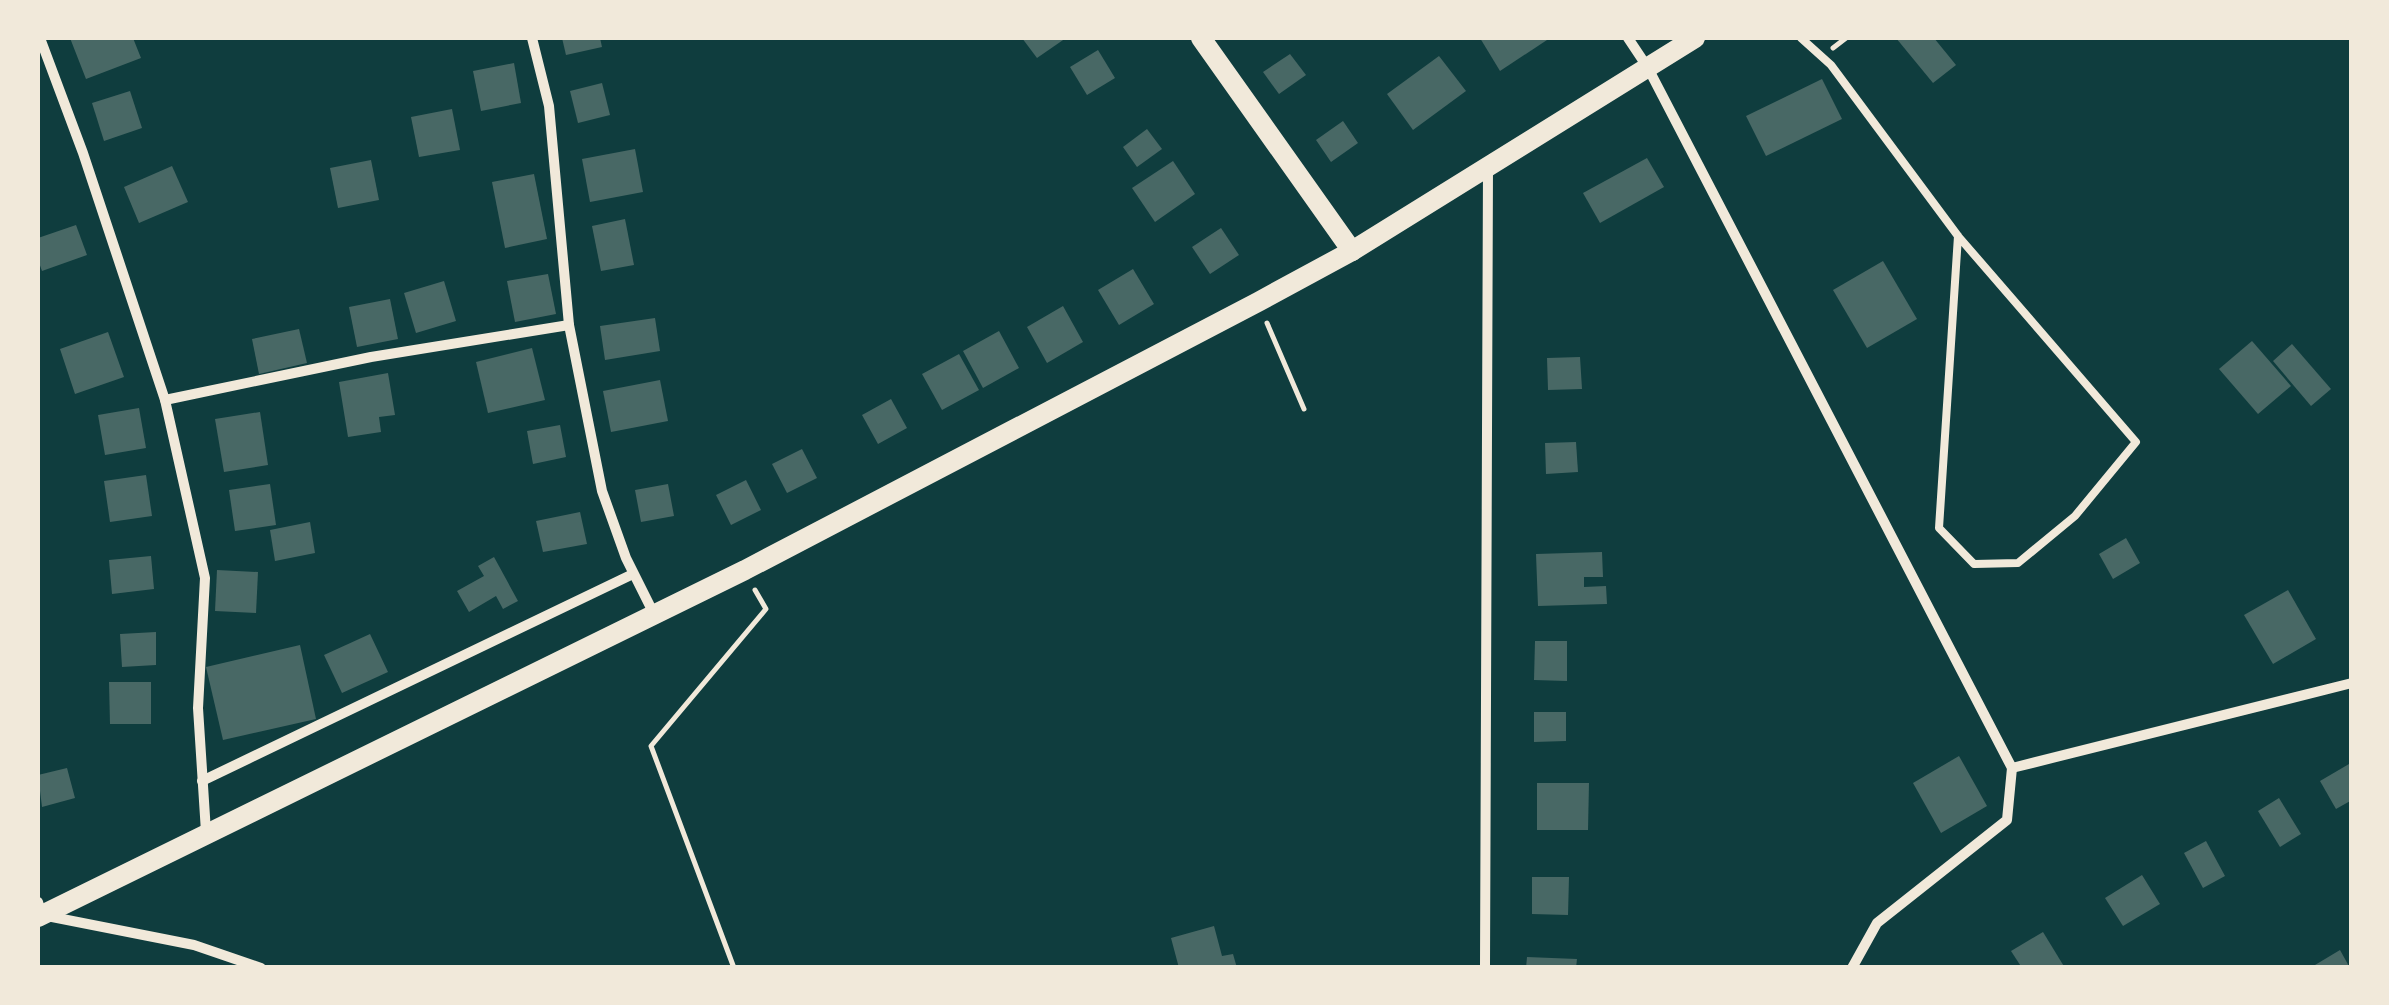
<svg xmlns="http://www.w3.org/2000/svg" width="2389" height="1005" font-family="Literata,serif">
<rect width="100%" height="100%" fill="#0f3d3e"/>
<g fill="#486865">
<polygon points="70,38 115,38 116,40 133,38 141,58 86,79"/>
<polygon points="562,38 600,38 602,47 566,55"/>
<polygon points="1022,38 1066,38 1037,58"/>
<polygon points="1480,38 1550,38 1500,71"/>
<polygon points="1896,38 1934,38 1956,65 1933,83"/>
<polygon points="1098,50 1115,78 1087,95 1070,67"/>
<polygon points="1290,54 1306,75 1279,94 1263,72"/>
<polygon points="1439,56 1466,91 1413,130 1387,94"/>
<polygon points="514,63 521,103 481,111 473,71"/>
<polygon points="1822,79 1842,119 1766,156 1746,116"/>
<polygon points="602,83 610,115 578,123 570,91"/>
<polygon points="130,91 142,128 104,141 92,103"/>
<polygon points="452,109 460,150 419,157 411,117"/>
<polygon points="1343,121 1358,143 1331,162 1316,140"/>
<polygon points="1147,129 1162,149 1137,167 1123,147"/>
<polygon points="635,149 643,192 590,202 582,159"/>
<polygon points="1647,158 1664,187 1600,223 1583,193"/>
<polygon points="371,160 379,200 338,208 330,168"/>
<polygon points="1173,161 1195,194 1155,222 1132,188"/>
<polygon points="172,166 188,202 139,223 124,187"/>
<polygon points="534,174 547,239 505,248 492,182"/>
<polygon points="625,219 634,265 601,271 592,226"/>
<polygon points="76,225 87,255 42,271 38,260 38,238"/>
<polygon points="1221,228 1239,255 1210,274 1192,247"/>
<polygon points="1883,261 1917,319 1867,348 1833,290"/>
<polygon points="1133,269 1154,304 1119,325 1098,290"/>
<polygon points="548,274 556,314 515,322 507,281"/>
<polygon points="444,281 456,321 416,333 404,293"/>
<polygon points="390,299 398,339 357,347 349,307"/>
<polygon points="1063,306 1083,342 1047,363 1027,327"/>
<polygon points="655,318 660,351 605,360 600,326"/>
<polygon points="299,329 307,363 259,374 252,339"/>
<polygon points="999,331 1019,368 983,388 963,351"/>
<polygon points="108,332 124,377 75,394 60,349"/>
<polygon points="2252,341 2291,386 2258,414 2219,369"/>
<polygon points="2292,344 2331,389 2311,406 2273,361"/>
<polygon points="532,348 545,400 488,413 476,362"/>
<polygon points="959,354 979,390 942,410 922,374"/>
<polygon points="1580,357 1582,389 1548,390 1547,358"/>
<polygon points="388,373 395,415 379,417 381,432 348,437 339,382"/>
<polygon points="660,380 668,421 611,432 603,391"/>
<polygon points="891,399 907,428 878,444 862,415"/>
<polygon points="139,408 146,448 105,455 98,415"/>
<polygon points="260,412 268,465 224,472 215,419"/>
<polygon points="560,425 566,457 533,464 527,431"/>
<polygon points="1576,442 1578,472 1546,474 1545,443"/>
<polygon points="802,449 817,478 787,493 772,464"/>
<polygon points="146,475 152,516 110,522 104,481"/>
<polygon points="746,480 761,510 731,525 716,495"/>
<polygon points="270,484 276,525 235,531 229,490"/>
<polygon points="668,484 674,516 641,522 635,490"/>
<polygon points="580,512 587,544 543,552 536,521"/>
<polygon points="310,522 315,553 275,561 270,530"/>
<polygon points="2126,538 2140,563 2113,579 2099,554"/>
<polygon points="1602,552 1603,577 1584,577 1584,587 1606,586 1607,604 1538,606 1536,554"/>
<polygon points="151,556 154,589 112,594 109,560"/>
<polygon points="494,557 518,601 503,609 496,596 469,612 457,591 484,576 478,566"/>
<polygon points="217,570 258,572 256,613 215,611"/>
<polygon points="2288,590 2316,639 2273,664 2244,615"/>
<polygon points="156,632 156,665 122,667 120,634"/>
<polygon points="370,634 388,672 342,693 324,655"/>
<polygon points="1535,641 1567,641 1567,681 1534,680"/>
<polygon points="300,645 316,719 223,740 206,667"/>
<polygon points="109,682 151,682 151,724 110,724"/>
<polygon points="1534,712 1566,712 1566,741 1534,742"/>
<polygon points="1959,756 1987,806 1941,833 1913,783"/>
<polygon points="2349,764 2352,800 2336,809 2320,781"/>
<polygon points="67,768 75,798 42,807 38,775"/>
<polygon points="1537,783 1589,783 1588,830 1537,830"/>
<polygon points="2279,798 2301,834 2280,847 2258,811"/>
<polygon points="2206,841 2225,876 2203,888 2184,853"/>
<polygon points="2142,875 2160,904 2123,926 2105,898"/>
<polygon points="1532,877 1569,877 1568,915 1532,914"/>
<polygon points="1214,926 1222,956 1233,954 1237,968 1179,968 1171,938"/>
<polygon points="2043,932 2065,968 2022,968 2011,951"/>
<polygon points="2340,950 2350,968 2310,968"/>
<polygon points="1527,957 1577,959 1576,968 1526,968"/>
</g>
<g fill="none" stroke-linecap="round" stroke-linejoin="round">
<g stroke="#f1e9da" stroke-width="5">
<polyline points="1833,48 1846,38"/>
<polyline points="1267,323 1304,409"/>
<polyline points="734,968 651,746 766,609 755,590"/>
</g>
<polyline stroke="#f1e9da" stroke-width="8" points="1801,38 1831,65 1958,236 2136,442 2075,516 2018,563 1974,564 1939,528 1958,236"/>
<g stroke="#f1e9da" stroke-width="10">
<polyline points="40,38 83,153 165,400 205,578 198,708 206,832"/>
<polyline points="532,38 549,106 569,325 602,491 626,558 654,614"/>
<polyline points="1628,38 1648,68 2012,768 2007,820 1877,923 1852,968"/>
<polyline points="165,400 371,357 569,325"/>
<polyline points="2012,768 2352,683"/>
<polyline points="202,781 633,574"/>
<polyline points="38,902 42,915 194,945 261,968"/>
<polyline points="1485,968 1488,166"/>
</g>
<g stroke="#f1e9da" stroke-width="20">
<polyline points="1201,38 1352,251"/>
<polyline points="38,917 745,570 1258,302 1352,251 1695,38"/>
</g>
</g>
<rect width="2389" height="1005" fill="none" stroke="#f1e9da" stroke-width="80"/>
</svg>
